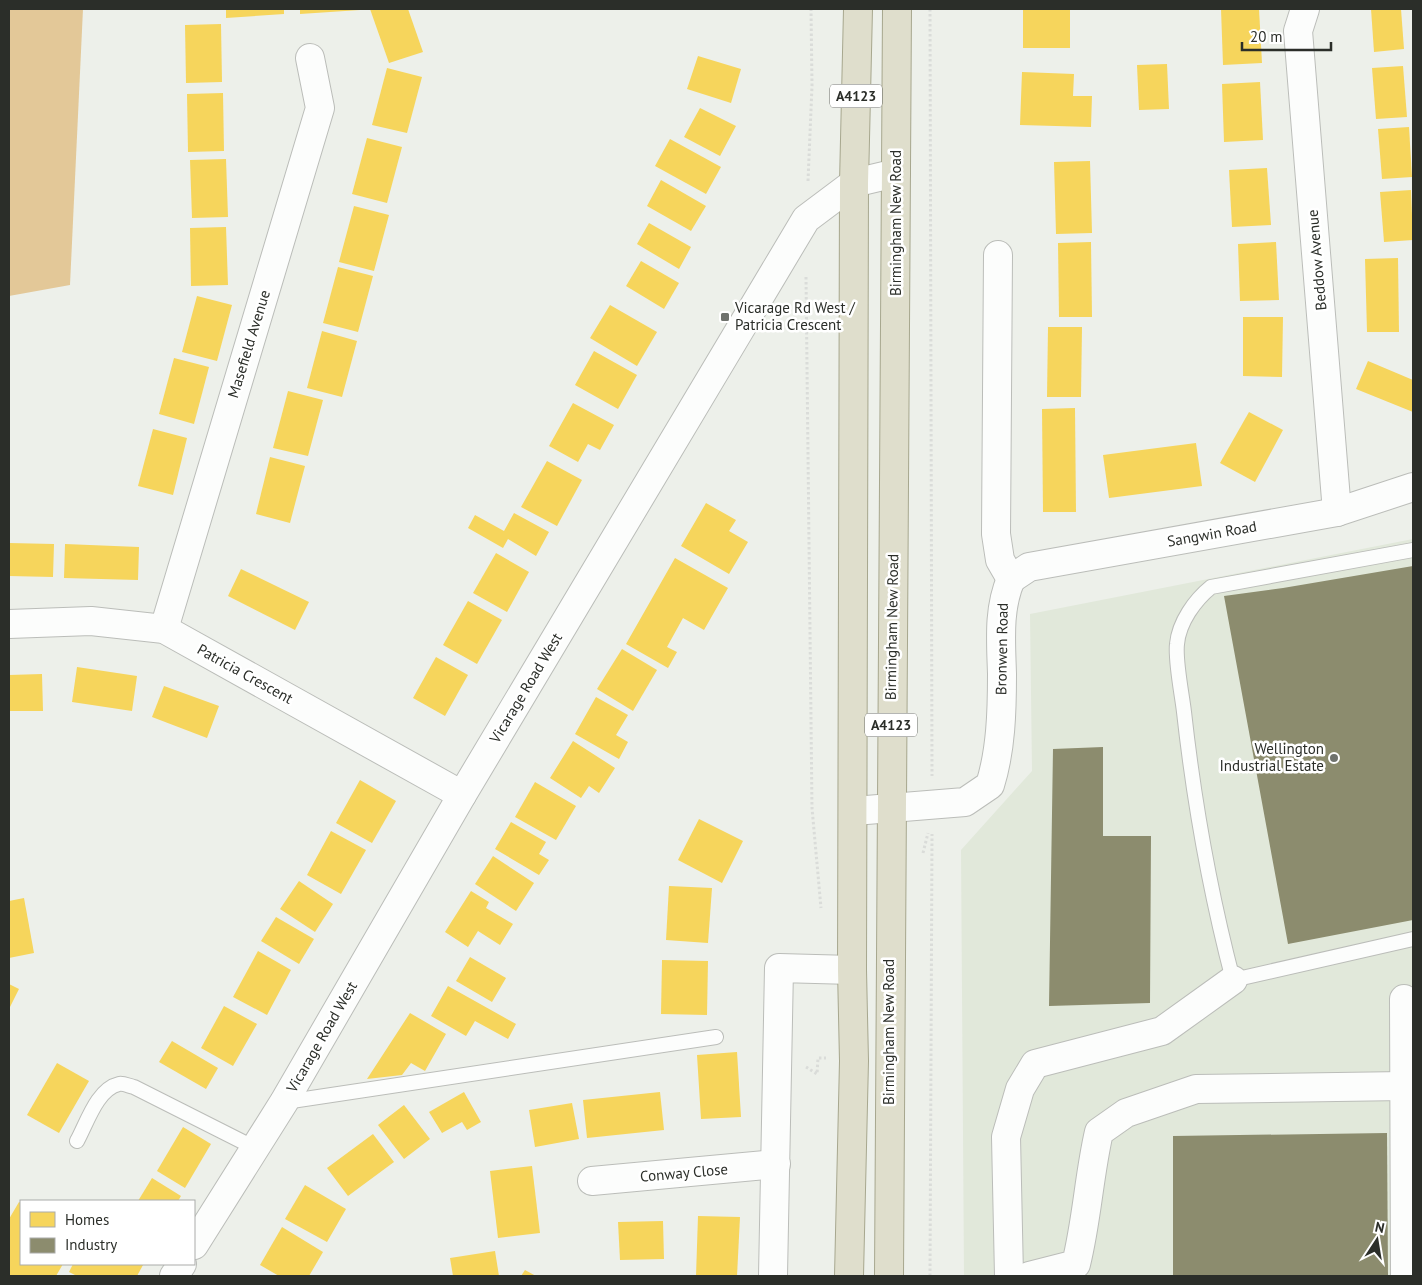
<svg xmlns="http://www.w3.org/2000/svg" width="1422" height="1285" font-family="'PT Sans',sans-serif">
<rect width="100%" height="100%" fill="#edf0ea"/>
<polygon fill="#e1e8da" points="1413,539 1413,1276 964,1276 961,850 1032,771 1030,614"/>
<polygon fill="#e3c898" points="9,9 83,9 70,285 9,296"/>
<g fill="#f6d55c">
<polygon points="226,9 284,9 284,14 226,18"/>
<polygon points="300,9 360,9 360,10 300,14"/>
<polygon points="370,9 408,9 423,52 389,63"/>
<rect x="1023" y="9" width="47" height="39"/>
<polygon points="1221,9 1259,9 1262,63 1223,65"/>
<polygon points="1371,9 1401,9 1404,49 1374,52"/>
<polygon points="221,24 222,82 186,83 185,25"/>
<polygon points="698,56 741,69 731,103 687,89"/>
<polygon points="1167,64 1169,109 1139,110 1137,65"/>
<polygon points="1403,66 1407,117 1376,119 1372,68"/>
<polygon points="387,68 422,77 407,133 372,125"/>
<polygon points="1022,72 1074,74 1073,96 1092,96 1091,127 1020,125"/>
<polygon points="1260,82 1263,140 1224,142 1222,84"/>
<polygon points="223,93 224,151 188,152 187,94"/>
<polygon points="700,108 736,126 720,156 684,137"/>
<polygon points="1409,127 1412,177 1382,179 1378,129"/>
<polygon points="367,138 402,147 387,203 352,194"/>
<polygon points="670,139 721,167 706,194 655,166"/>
<polygon points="226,159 228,217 192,218 190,160"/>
<polygon points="1090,161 1092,233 1056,234 1054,162"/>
<polygon points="1267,168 1271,225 1232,227 1229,170"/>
<polygon points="661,180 706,206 691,231 647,206"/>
<polygon points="1411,190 1413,240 1384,242 1380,192"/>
<polygon points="354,206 389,215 374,271 339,262"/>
<polygon points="649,223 691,247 679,269 637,244"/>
<polygon points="226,227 228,285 191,286 190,228"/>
<polygon points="1091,242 1092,317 1059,317 1058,243"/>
<polygon points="1276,242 1279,300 1240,301 1238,244"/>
<polygon points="1398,258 1399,332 1367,332 1365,259"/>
<polygon points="641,261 679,283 664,309 626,286"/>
<polygon points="338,267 373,276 358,332 323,323"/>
<polygon points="197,296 232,305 217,361 182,352"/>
<polygon points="610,305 657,332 637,366 590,338"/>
<polygon points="1243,317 1283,317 1282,377 1243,376"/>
<polygon points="1048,327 1082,327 1081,397 1047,397"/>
<polygon points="322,331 357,341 342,397 307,388"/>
<polygon points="594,351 637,375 618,409 575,385"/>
<polygon points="174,358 209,367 194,424 159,414"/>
<polygon points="1368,361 1413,380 1413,412 1356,389"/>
<polygon points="288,391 323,400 308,456 273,448"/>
<polygon points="573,403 614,425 600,450 588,444 578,462 549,446"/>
<polygon points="1075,408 1076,512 1043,512 1042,409"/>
<polygon points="1249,412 1283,430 1255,482 1220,463"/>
<polygon points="153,429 187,438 173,495 138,486"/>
<polygon points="1196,443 1202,486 1109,498 1103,455"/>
<polygon points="270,457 305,466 290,523 256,514"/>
<polygon points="547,461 582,480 557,526 521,507"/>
<polygon points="706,503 736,520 729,531 748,542 729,574 681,546"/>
<polygon points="514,513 549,532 536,556 508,539 503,548 468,528 475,515 504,531"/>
<polygon points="9,543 54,544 53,577 9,576"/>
<polygon points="65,544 139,547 138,580 64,578"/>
<polygon points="496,553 529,572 507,612 473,593"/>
<polygon points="675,558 728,588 704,630 683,618 667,647 677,652 668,668 626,644"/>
<polygon points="241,569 309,602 295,630 228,596"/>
<polygon points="468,601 502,620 477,664 443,645"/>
<polygon points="622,649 657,670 633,711 597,689"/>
<polygon points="436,657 468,675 445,716 413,698"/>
<polygon points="77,667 137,676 132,711 72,702"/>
<polygon points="42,674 43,711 9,711 9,675"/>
<polygon points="164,686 219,706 207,738 152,717"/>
<polygon points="596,697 628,715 616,735 628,742 619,759 575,734"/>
<polygon points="573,741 615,768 599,793 589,786 581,798 550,778"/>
<polygon points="360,780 396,801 372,843 336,823"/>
<polygon points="535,782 576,806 556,840 515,817"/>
<polygon points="699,819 743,841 722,883 678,860"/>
<polygon points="511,822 546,842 539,854 549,860 539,875 495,849"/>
<polygon points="331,831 366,850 341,894 307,875"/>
<polygon points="493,856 534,883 516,911 475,884"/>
<polygon points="299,881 333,904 315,932 280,909"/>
<polygon points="669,886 712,888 708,943 666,940"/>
<polygon points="471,891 489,902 486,908 513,924 500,945 478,931 468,947 445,932"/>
<polygon points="24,898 34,953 9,958 9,901"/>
<polygon points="276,917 314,939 299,964 261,941"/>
<polygon points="258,951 291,970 267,1015 233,997"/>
<polygon points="470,957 506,978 492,1002 456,981"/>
<polygon points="662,960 708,961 707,1015 661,1014"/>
<polygon points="9,984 19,989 9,1009"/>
<polygon points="448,986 516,1024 508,1039 475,1021 466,1036 431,1016"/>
<polygon points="224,1006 257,1024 233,1066 201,1048"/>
<polygon points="410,1013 446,1034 425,1071 411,1063 402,1075 367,1079"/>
<polygon points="172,1041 218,1068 206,1089 159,1062"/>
<polygon points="737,1052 741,1117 701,1119 697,1055"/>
<polygon points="57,1063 89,1081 59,1133 27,1115"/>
<polygon points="464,1092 481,1122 467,1130 462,1122 442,1133 429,1112"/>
<polygon points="660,1092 664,1130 587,1138 583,1100"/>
<polygon points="572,1103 579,1139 535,1147 529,1110"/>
<polygon points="404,1105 430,1139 404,1159 378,1125"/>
<polygon points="183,1127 211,1144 185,1188 157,1171"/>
<polygon points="373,1134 394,1162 348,1196 327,1168"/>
<polygon points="532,1166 540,1233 498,1238 490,1171"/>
<polygon points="152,1178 181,1196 178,1201 138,1201"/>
<polygon points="305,1185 346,1209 327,1242 285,1219"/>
<polygon points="19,1202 21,1203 21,1264 63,1264 56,1276 9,1275 9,1219"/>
<polygon points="698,1216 740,1217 737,1276 696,1276"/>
<polygon points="663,1221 664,1259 620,1260 618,1222"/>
<polygon points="282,1227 323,1252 309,1276 279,1276 260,1265"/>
<polygon points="495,1251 499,1276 453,1276 450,1258"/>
<polygon points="73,1264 141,1264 143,1265 137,1276 77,1276 69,1272"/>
<polygon points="525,1270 536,1276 521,1276"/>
</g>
<g fill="#8c8c6e">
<polygon points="1413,566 1413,920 1288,944 1224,596 1283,588"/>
<polygon points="1103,747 1103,836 1151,836 1150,1003 1049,1006 1053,749"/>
<polygon points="1387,1133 1388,1276 1173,1276 1173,1136"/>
</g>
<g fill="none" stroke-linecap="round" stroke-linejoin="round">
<defs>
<g id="service">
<path d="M 1413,550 L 1211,587 C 1195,600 1179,622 1177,644 C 1175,661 1182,694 1184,712 C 1194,802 1210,892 1233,980 L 1413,939"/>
<polyline points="285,1102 716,1037"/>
<path d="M 77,1141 C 87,1123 97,1089 119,1084 C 123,1083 129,1086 134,1087 L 255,1148"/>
</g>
<g id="minor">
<polyline points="1305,9 1298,31 1337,512"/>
<polyline points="998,255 996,534 1000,560 1011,579"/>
<polyline points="1011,579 1029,567 1337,512 1413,487"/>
<polyline points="9,624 91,621 164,629 462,795"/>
<polyline points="164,629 320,108 310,58"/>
<path d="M 854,811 L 965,802 L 990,785 C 1001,750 1002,711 1002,674 C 1001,641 998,609 1011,579"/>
<polyline points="1404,999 1405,1276"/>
<polyline points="592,1181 776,1164"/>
<polyline points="773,1276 779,968 852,970"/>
<polyline points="1009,1276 1006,1137 1020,1089 1035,1064 1162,1031 1233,980"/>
<path d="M 1029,1276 L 1076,1264 C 1087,1220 1089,1175 1099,1132 L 1126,1113 L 1196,1089 L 1404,1086"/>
</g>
<g id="secondary">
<polyline points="194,1245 284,1102 462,795 806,219 854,183 896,173"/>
<polyline points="174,1276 182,1264"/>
</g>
<g id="trunk">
<polyline points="849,1276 854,1061 852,970 854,183 858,9"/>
<polyline points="889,1276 897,9"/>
</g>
</defs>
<use href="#service" stroke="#bbbdb9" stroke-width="16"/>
<use href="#minor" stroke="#bbbdb9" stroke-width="30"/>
<use href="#secondary" stroke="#bbbdb9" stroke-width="30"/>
<use href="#trunk" stroke="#a7a78e" stroke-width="30"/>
<g stroke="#dadcd9" stroke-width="3" stroke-dasharray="2.5 2.5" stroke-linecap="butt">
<polyline points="930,9 932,776"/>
<polyline points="808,181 812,86 811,9"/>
<polyline points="806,277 812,808 821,908"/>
<polyline points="923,853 928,833"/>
<polyline points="806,1067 817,1074 818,1058 826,1058"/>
<polyline points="930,1276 932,834"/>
</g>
<use href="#service" stroke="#fcfdfc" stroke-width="14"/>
<use href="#minor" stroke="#fcfdfc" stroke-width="28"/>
<use href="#secondary" stroke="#fcfdfc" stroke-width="28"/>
<use href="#trunk" stroke="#dfdecc" stroke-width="28"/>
</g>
<g fill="#6f726d" stroke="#fff" stroke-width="2">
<rect x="720" y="312" width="10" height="10" rx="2.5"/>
<circle cx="1334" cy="758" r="5"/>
</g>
<g text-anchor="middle" stroke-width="5" stroke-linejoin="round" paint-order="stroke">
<g fill="#fff" stroke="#6b6d69" stroke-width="1">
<rect x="830" y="84.5" width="52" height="23" rx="4"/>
<rect x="865" y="713.5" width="52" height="23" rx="4"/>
</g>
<g font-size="14" font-weight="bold" fill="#2b2e29">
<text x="856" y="101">A4123</text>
<text x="891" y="730">A4123</text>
</g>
<g font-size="15" fill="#2b2e29" stroke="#fff">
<text transform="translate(896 223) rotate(-90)" y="5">Birmingham New Road</text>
<text transform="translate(1317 260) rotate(-95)" y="5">Beddow Avenue</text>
<text transform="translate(249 344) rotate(-73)" y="5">Masefield Avenue</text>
<text transform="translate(1212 534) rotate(-10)" y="5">Sangwin Road</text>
<text transform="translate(892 627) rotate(-89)" y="5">Birmingham New Road</text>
<text transform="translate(1002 649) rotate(-89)" y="5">Bronwen Road</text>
<text transform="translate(245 674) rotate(29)" y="5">Patricia Crescent</text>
<text transform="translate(526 688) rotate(-59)" y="5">Vicarage Road West</text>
<text transform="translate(889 1032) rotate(-90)" y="5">Birmingham New Road</text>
<text transform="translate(322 1037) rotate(-60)" y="5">Vicarage Road West</text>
<text transform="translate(684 1173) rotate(-5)" y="5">Conway Close</text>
</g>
<g font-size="15" fill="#2b2e29" stroke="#fff" text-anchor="start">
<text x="735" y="313">Vicarage Rd West /<tspan x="735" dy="17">Patricia Crescent</tspan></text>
<text x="1324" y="754" text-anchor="end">Wellington<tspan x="1324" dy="17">Industrial Estate</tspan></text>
</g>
</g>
<rect width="1422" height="1285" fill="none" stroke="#2b2e29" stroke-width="20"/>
<rect x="20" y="1200" width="175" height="65" fill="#ffffff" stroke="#aaaba9"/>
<rect x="30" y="1212" width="25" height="15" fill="#f6d55c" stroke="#aaaba9"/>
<text x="65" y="1225" font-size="15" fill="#2b2e29">Homes</text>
<rect x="30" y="1238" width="25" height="15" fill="#8c8c6e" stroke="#aaaba9"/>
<text x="65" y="1250" font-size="15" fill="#2b2e29">Industry</text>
<g transform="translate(1377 1240) rotate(12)" stroke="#ffffff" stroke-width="4" paint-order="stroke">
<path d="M0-4L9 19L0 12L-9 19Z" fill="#2b2e29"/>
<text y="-8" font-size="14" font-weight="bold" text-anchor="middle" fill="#2b2e29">N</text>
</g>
<path d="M1242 42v8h89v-8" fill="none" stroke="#2b2e29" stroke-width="2.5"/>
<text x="1250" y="42" font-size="15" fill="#2b2e29" stroke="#ffffff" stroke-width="4" paint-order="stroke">20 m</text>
</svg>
